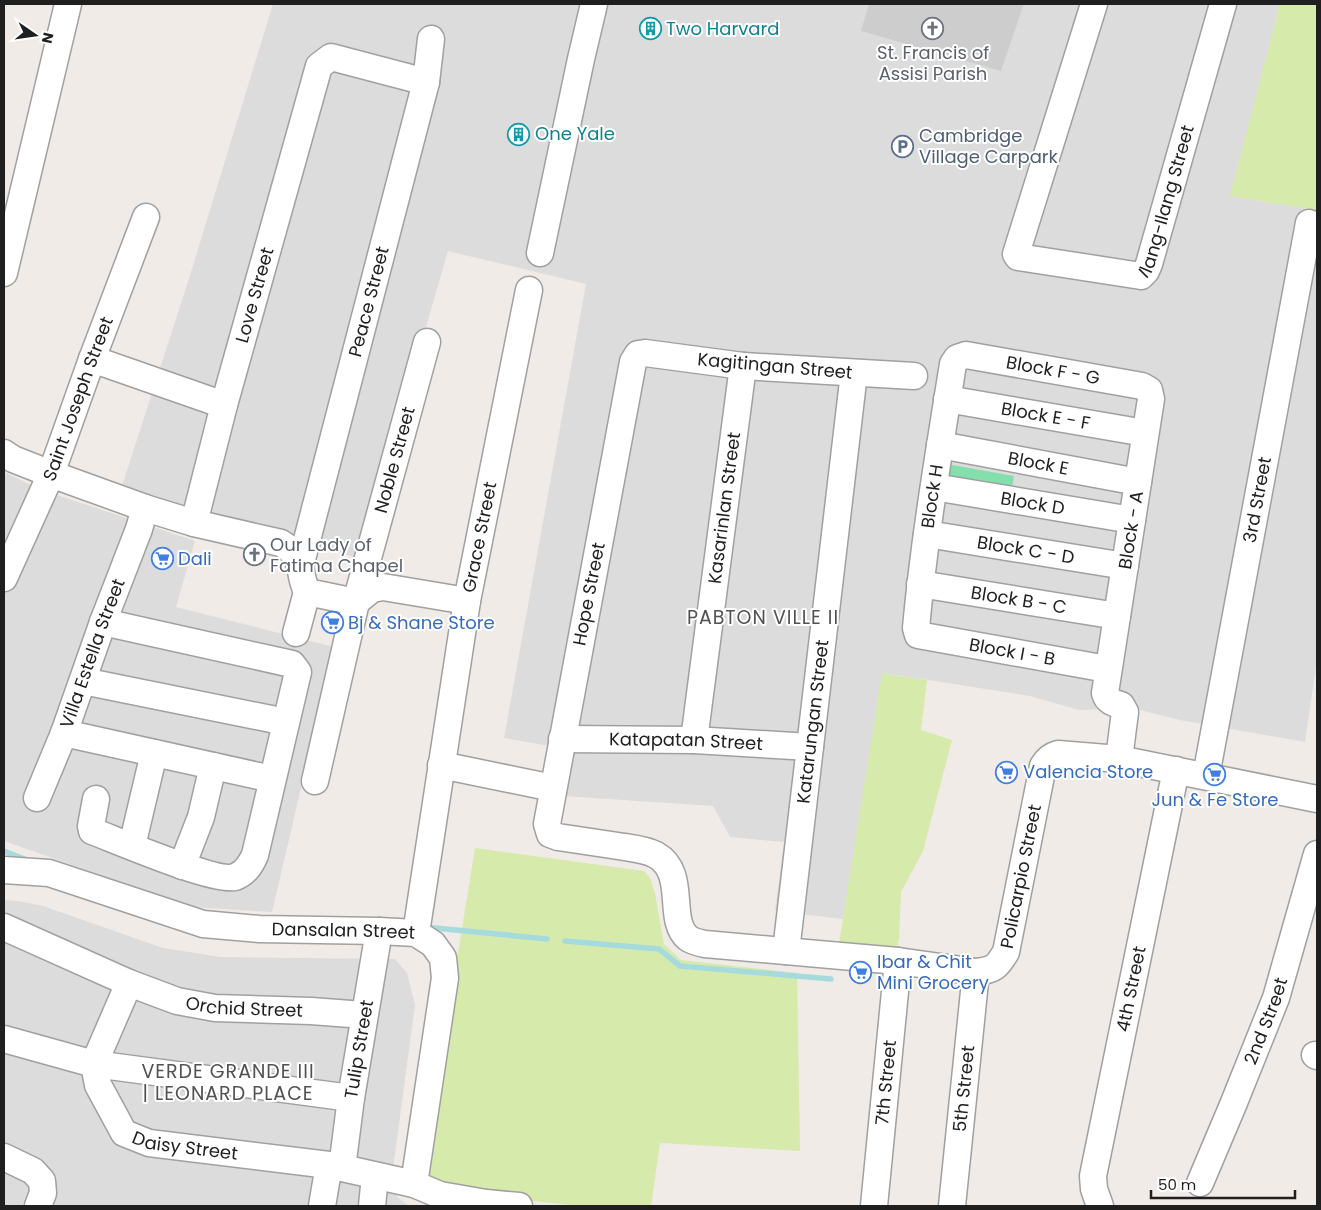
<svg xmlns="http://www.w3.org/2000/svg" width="1321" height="1210" font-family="Poppins,sans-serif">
<rect width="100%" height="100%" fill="#f0ebe6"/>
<g fill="#dddcdc">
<polygon points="273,4 869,4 862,31 1001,70 1024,4 1280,4 1231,196 1317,210 1317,660 1305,742 1180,720 1132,708 1079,710 1030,696 883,673 843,919 775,911 784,842 730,837 713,806 563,796 572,750 504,738 586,284 448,251 359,558 182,515 120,492 187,285"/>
<polygon points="4,472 39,489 195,541 176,607 334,647 272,912 192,907 4,841"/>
<polygon points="4,900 18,901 43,906 163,948 221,957 395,959 407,973 415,1005 392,1176 397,1197 409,1206 4,1206"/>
</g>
<polygon fill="#cdcdcd" points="869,4 1024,4 1001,71 861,31"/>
<g fill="#d6eaab">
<polygon points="1280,4 1317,4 1317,210 1230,196"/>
<polygon points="882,673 927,680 921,730 952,740 923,851 901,892 899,940 893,962 837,956"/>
<polygon points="475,848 644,871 650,878 655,893 664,944 681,960 797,973 800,1151 660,1143 651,1206 579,1206 434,1190 423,1171"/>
</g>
<polygon fill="#83dfab" points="947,464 1014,476 1009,506 942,494"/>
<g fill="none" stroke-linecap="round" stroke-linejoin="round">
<g stroke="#a6dbde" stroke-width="5.5">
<polyline points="4,851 27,860"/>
<polyline points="425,927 547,939"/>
<polyline points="565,941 659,949 680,966 831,979"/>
</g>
<defs>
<g id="minor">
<path id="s1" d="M 1094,4 L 1016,254 L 1018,257 L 1141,276 L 1146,271 L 1149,264 L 1223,4"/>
<polyline points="540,253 581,59 594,4"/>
<polyline points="4,273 68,4"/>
<polyline points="92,359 224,405"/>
<path id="s2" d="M 914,376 L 743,366 L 645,353 L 638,354 L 633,362 L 547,824 L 550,834 L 558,837 C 578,840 598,843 618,846 C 630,848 645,849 656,855 C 688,873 666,920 688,938 C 692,941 700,943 705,944 L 898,961 L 976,972 C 994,970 997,967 1006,952 L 1043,766 C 1047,759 1051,756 1058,754 L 1119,759 L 1317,799"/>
<path id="s3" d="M 947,399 L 1145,433"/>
<path id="s4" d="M 940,445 L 1138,482"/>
<path d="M 4,453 L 13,459 L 51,474 L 145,508 L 194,523 L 281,543 C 307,559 296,568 307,592"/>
<path id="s5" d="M 934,487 L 1132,520"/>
<path id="s6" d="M 194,523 L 224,405 L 319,66 L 331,57 L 426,82"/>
<path id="s7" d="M 927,534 L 1125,566"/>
<path id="s8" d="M 301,563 L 426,82 L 431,39"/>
<path id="s9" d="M 4,578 L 51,474 L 92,359 L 146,217"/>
<path id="s10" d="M 920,584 L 1117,616"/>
<polyline points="307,592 356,602 372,589 383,587 467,601"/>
<polyline points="296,633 307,592"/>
<path id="s11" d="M 1107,669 L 918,635 L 916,628 C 924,540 939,452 953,364 L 957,358 L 966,355 L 1142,386 L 1149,390 L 1151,399 L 1105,693 C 1107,701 1113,703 1121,705 L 1125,712 L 1119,759"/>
<polyline points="83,681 286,722"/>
<polyline points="64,733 272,779"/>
<path id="s12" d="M 562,739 L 694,740 L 810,747"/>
<path id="s13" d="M 694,740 L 743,366"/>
<polyline points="441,765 553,788"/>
<path id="s14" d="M 1206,776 L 1309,223"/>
<path id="s15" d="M 315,781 L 356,602 L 427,342"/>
<path id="s16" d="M 37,798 L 64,733 L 103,622 L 139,529 L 145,508"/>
<path d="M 96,799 L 91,826 L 92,831 C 116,840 216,883 235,877 C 246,873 251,864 255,855 L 298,672 L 292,664 L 103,622"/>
<polyline points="132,846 154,753"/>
<polyline points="182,866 201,817 213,766"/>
<path id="s17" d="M 4,870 L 49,873 L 203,924 L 259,929 L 379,931 L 416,933 L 433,944 L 443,958 L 445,978 L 414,1184"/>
<path id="s18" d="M 4,927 L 129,983 L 177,1001 L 215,1008 L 311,1011 L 364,1015"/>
<path id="s19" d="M 416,933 L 467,601 L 529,290"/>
<path id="s20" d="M 786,951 L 854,373"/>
<polyline points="4,1039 94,1064 351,1098"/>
<polyline points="1315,1055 1317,1056"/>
<path id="s21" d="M 94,1064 L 98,1085 L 124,1133 L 149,1143 L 329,1165 L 414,1184 L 440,1195 L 486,1203 L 519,1206"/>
<polyline points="94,1064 129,983"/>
<polyline points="4,1157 33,1171 42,1181 43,1193 38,1206"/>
<path id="s22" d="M 342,1168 L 351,1098 L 379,931"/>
<path id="s23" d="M 1200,1183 L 1233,1105 L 1276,998 L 1317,854"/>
<polyline points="322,1206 329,1165"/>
<polyline points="372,1206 375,1176"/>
<path id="s24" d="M 874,1206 L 898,961"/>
<path id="s25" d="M 952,1206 L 976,972"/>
<path id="s26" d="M 1100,1206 L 1094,1189 L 1093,1176 L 1176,770"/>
</g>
</defs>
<use href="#minor" stroke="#a0a0a0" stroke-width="29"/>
<use href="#minor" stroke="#fff" stroke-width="26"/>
</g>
<defs>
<symbol id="church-ring" viewBox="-11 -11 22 22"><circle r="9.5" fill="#fff" stroke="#6b7280" stroke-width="1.5"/><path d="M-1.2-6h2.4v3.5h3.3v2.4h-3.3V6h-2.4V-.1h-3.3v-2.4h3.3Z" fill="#6b7280"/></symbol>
<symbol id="building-ring" viewBox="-11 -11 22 22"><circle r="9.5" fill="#fff" stroke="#0f9aa8" stroke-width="1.5"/><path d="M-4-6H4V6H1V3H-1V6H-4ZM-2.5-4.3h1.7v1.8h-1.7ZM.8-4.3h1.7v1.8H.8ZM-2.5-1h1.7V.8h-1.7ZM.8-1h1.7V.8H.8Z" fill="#0f9aa8"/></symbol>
<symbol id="parking-ring" viewBox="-11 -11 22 22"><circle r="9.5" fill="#fff" stroke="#5c6f8a" stroke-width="1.5"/><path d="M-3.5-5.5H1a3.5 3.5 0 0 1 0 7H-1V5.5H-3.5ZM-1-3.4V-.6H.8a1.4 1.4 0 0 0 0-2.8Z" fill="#5c6f8a"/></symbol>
<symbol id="supermarket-ring" viewBox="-11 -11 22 22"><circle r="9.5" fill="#fff" stroke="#3f7fe0" stroke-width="1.5"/><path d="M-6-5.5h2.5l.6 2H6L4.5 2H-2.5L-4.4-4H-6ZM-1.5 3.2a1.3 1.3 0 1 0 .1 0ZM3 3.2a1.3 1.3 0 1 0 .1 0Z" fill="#3f7fe0"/></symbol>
</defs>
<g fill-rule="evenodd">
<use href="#church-ring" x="920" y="16" width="25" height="25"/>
<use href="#building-ring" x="638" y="16" width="25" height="25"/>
<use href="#building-ring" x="506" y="122" width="25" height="25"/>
<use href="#parking-ring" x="890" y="134" width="25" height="25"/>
<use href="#church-ring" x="242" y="542" width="25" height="25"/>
<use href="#supermarket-ring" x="150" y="546" width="25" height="25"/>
<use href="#supermarket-ring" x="320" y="610" width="25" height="25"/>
<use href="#supermarket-ring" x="994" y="760" width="25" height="25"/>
<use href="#supermarket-ring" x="1202" y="762" width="25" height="25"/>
<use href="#supermarket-ring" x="848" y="960" width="25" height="25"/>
</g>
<g text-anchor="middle" stroke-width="4" stroke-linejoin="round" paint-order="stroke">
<g font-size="18" fill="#0d838f" stroke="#fff" text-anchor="start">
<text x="666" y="35">Two Harvard</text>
<text x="535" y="140">One Yale</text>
</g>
<g font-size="18" fill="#5b616d" stroke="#fff">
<text x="933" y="59">St. Francis of<tspan x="933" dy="21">Assisi Parish</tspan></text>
<text x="270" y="551" text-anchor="start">Our Lady of<tspan x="270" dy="21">Fatima Chapel</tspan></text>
</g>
<g font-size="18" fill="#4e5e75" stroke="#fff" text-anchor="start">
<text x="919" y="142">Cambridge<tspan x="919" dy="21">Village Carpark</tspan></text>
</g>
<g font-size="18" fill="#1f1f1f" stroke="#fff">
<text dy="6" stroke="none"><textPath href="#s1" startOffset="470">Ilang-Ilang Street</textPath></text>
<text dy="6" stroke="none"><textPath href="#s6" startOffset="236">Love Street</textPath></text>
<text dy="6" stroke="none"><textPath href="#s8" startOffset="270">Peace Street</textPath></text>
<text transform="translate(775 366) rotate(5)" y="6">Kagitingan Street</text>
<text dy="6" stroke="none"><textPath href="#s11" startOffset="571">Block F - G</textPath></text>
<text dy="6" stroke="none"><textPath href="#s9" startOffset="194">Saint Joseph Street</textPath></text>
<text dy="6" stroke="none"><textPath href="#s3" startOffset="100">Block E - F</textPath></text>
<text dy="6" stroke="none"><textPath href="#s15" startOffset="331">Noble Street</textPath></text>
<text dy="6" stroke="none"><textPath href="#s4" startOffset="100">Block E</textPath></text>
<text dy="6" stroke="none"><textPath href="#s11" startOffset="332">Block H</textPath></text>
<text dy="6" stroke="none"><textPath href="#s14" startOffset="281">3rd Street</textPath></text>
<text dy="6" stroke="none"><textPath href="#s5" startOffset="100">Block D</textPath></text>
<text dy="6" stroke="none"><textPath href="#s13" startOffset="234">Kasarinlan Street</textPath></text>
<text transform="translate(1131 530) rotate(-81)" y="6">Block - A</text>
<text dy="6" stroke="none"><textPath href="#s19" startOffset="401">Grace Street</textPath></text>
<text dy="6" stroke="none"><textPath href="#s7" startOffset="100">Block C - D</textPath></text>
<text transform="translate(589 594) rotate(-79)" y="6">Hope Street</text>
<text dy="6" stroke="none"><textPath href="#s10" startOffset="100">Block B - C</textPath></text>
<text transform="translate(1012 652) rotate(10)" y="6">Block I - B</text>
<text dy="6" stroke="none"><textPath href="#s16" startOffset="155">Villa Estella Street</textPath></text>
<text dy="6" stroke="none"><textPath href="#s20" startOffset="231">Katarungan Street</textPath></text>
<text dy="6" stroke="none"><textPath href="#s12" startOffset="124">Katapatan Street</textPath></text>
<text dy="6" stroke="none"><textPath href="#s2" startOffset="1374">Policarpio Street</textPath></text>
<text dy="6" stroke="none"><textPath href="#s17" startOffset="348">Dansalan Street</textPath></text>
<text dy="6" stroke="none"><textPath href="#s26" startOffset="222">4th Street</textPath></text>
<text dy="6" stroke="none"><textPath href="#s18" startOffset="256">Orchid Street</textPath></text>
<text dy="6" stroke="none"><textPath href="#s23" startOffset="175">2nd Street</textPath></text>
<text dy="6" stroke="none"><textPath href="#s22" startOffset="120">Tulip Street</textPath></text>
<text dy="6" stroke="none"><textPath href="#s24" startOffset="124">7th Street</textPath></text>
<text dy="6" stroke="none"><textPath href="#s25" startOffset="118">5th Street</textPath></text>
<text dy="6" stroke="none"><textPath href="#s21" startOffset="139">Daisy Street</textPath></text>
</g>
<g font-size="18" fill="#366cbe" stroke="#fff" text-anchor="start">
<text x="178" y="565">Dali</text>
<text x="348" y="629">Bj &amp; Shane Store</text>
<text x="1023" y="778">Valencia Store</text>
<text x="1215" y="806" text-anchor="middle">Jun &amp; Fe Store</text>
<text x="877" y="968">Ibar &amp; Chit<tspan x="877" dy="21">Mini Grocery</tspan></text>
</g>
<g font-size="19" letter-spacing="1" fill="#525252" stroke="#fff">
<text x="763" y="624">PABTON VILLE II</text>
<text x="228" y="1078">VERDE GRANDE III<tspan x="228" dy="22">| LEONARD PLACE</tspan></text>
</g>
</g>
<rect width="1321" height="1210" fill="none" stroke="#1f1f1f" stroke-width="10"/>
<g transform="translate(35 35) rotate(103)" stroke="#ffffff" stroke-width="4" paint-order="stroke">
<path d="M0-4L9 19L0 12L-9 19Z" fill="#1f1f1f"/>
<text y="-8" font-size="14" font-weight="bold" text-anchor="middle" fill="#1f1f1f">N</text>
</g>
<path d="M1151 1190v8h144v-8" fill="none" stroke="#1f1f1f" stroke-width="2.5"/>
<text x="1158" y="1190" font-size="15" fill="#1f1f1f" stroke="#ffffff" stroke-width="4" paint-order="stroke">50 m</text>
</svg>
